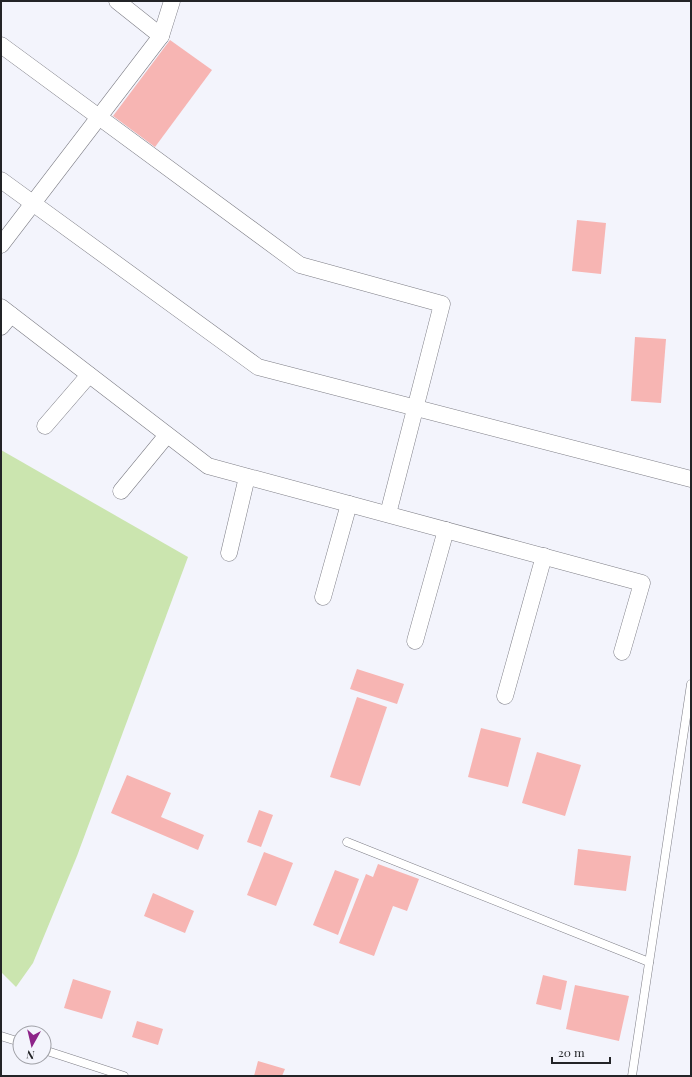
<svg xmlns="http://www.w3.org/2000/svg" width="692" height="1077" font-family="'Playfair Display',serif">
<rect width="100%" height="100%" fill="#f3f4fc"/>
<polygon fill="#cbe5af" points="1,450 188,557 77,856 33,963 16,987 1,972"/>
<g fill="#f7b5b3">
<polygon points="170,40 212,70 155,147 113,116"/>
<polygon points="577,220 606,223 601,274 572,271"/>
<polygon points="635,337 666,339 661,403 631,401"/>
<polygon points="357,669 404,684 397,704 350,689"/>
<polygon points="357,697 387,707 360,786 330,777"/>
<polygon points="481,728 521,738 508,787 468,777"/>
<polygon points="537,752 581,765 565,816 522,803"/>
<polygon points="127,775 171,793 161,817 204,835 198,850 111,813"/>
<polygon points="259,810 273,815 261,847 247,842"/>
<polygon points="578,849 631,856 626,891 574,885"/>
<polygon points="264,852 293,863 276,906 247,895"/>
<polygon points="378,864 419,879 407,911 393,906 374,956 339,943 366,874 373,877"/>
<polygon points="335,870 359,879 338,935 313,925"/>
<polygon points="153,893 194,911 185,933 144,916"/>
<polygon points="543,975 567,981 561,1010 536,1004"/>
<polygon points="73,979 111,991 102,1019 64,1008"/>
<polygon points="575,985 629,996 619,1041 566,1029"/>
<polygon points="137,1021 163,1029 158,1045 132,1037"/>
<polygon points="258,1061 285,1069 282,1076 254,1076"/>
</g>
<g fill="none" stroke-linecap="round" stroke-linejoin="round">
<defs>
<g id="lane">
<polyline points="347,842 649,962"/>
<polyline points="1,1036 20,1042"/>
<polyline points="44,1050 124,1076"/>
<polyline points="632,1076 691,684"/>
</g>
<g id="street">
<polyline points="117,1 161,36"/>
<polyline points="1,45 300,265 442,304 388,514"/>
<polyline points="1,180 258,367 691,479"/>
<polyline points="1,245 161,36 172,1"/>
<polyline points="1,307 208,466 642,583 622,652"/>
<polyline points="1,327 11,315"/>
<polyline points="45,426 89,375"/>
<polyline points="121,491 167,435"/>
<polyline points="229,553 247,477"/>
<polyline points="323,597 349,504"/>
<polyline points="415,641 446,530"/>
<polyline points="505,696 544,556"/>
</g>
</defs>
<use href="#lane" stroke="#7e7e86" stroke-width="9"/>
<use href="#street" stroke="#7e7e86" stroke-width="17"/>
<use href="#lane" stroke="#fff" stroke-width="8"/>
<use href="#street" stroke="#fff" stroke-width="16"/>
</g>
<rect width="692" height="1077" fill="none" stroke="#232427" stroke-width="4"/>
<g transform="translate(32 1045) rotate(188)"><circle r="19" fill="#f3f4fc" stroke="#a0a1a7"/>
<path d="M0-3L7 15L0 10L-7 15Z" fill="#8d2489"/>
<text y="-6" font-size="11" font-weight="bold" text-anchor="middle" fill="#232427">N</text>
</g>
<path d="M552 1057v6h58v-6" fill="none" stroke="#232427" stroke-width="2"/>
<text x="558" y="1057" font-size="12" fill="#232427" stroke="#f3f4fc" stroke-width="3" paint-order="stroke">20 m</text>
</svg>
